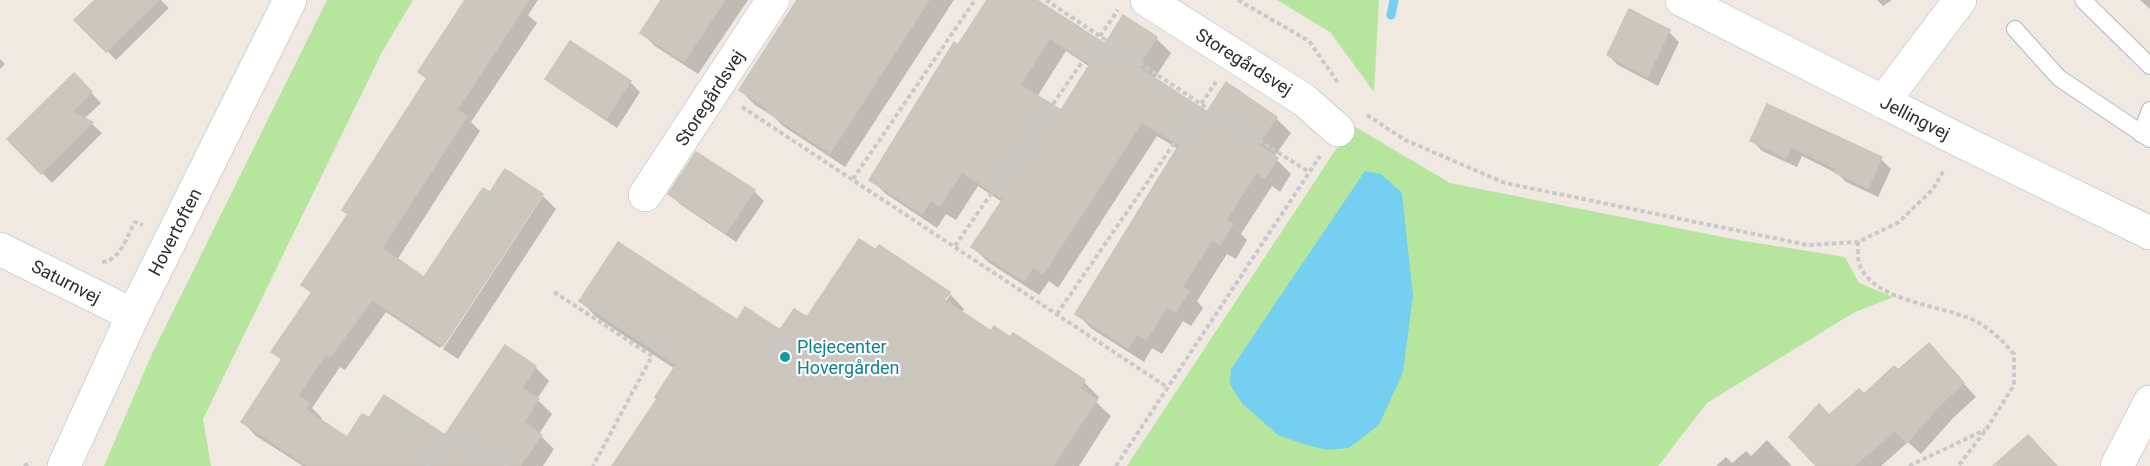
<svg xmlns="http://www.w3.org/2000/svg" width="2150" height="466" font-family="Roboto,sans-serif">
<rect width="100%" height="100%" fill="#efe9e1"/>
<g fill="#b6e59e">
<polygon points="327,0 413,0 382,52 203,419 211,466 104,466 151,356"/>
<polygon points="1277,0 1379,0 1374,92 1330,32"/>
<polygon points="1352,125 1450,183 1738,240 1845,257 1859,283 1893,297 1853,313 1707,403 1658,466 1127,466"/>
</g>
<polygon fill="#75cff0" points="1365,171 1381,174 1402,193 1413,296 1403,372 1379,425 1349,448 1327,450 1304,444 1278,435 1242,403 1230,384 1231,369"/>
<g fill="#0003" fill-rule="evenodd">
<polygon points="97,0 161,0 169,8 116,60 77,20"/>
<polygon points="467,0 538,0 528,15 537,23 471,122 480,131 397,260 425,279 490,194 505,171 543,196 540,196 440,348 386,312 345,370 340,367 312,408 322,418 320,421 347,439 369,420 445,437 505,347 535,367 549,381 537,399 552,414 539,434 554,449 543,466 303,466 256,436 243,422 283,361 273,351 312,294 303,284 349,215 428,80 420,72"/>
<polygon points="663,0 748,0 698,74 655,46 642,33"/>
<polygon points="800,0 954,0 845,167 783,126 773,116 755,105 740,90"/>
<path d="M 988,0 L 1035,0 L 1105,46 L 1123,17 L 1156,38 L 1171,53 L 1154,79 L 1207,114 L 1276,118 L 1291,133 L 1274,157 L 1291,174 L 1280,192 L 1272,186 L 1241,234 L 1247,240 L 1236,259 L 1227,254 L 1197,301 L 1203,308 L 1191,326 L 1183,321 L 1162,354 L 1152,348 L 1144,362 L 1092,329 L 1077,314 L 1178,149 L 1157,136 L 1058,288 L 1049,281 L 1039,295 L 988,262 L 973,247 L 1002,202 L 978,186 L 956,220 L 946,214 L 937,228 L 886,194 L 871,179 ZM 1066,51 L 1090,67 L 1062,112 L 1037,97 Z"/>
<polygon points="1877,0 1892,0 1883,6"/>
<polygon points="2140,0 2150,0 2150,9"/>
<polygon points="1630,11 1669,32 1679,42 1658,86 1618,65 1608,55"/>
<polygon points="0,59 5,64 0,69"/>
<polygon points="74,75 101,103 84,119 92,124 102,133 52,183 9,139"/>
<polygon points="547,78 630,82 640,92 617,128 557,88"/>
<polygon points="1768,106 1881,159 1891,169 1878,197 1846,182 1838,174 1802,156 1797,167 1762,151 1752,140"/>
<polygon points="754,191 764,201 736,242 680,204 670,194"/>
<polygon points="543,196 556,209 458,359 443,349"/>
<path d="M 949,293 L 964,309 L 961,313 L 992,333 L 1084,382 L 1099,397 L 1096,402 L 1111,416 L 1079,466 L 614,466 L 659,399 L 675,369 L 596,317 L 581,301 L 737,322 L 780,332 L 807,319 ZM 946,295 L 950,295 L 942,307 L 939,306 Z"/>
<polygon points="1929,345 1976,397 1953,418 1921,454 1908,442 1881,466 1819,466 1829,417 1864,396 1898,372"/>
<polygon points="1767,440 1792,466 1716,466 1726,457 1732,463 1746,451 1751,456"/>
</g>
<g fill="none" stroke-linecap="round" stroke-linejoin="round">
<polyline stroke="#75cff0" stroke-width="9" points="1391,15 1394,0"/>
</g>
<g fill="#cbc7bf" stroke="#cbc5ba" stroke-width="1.5" fill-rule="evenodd">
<polygon points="95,0 159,0 106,52 74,20"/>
<polygon points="465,0 529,0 457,110 467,116 382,248 424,277 483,188 490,192 505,169 543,194 443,346 372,300 330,357 326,354 298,395 309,403 305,409 347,437 362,414 369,418 384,395 445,435 505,345 536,366 522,388 539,399 524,422 542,435 520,466 308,466 241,422 282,359 271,352 312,292 301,285 348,214 342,210 427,78 418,72"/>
<polygon points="661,0 725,0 684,62 640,33"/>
<polygon points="797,0 929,0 830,153 767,112 768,109 739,90"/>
<path d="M 987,0 L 1037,0 L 1105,44 L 1123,15 L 1157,37 L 1138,67 L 1207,112 L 1226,82 L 1277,117 L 1258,145 L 1278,158 L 1265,178 L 1256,173 L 1226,220 L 1233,224 L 1220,245 L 1212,240 L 1182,287 L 1189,291 L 1176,312 L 1167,307 L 1146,340 L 1137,334 L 1128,348 L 1075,314 L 1179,145 L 1142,122 L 1043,274 L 1033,267 L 1024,281 L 971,247 L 1003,199 L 962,172 L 940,206 L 931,200 L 922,214 L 869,180 L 954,42 L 958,45 ZM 1050,38 L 1090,64 L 1061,110 L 1020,85 Z"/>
<polygon points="1629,9 1670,30 1647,77 1607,55"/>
<polygon points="570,41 631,81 606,119 545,79"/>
<polygon points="74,73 92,92 72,112 93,122 41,174 7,139"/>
<polygon points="1767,104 1882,157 1868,188 1834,172 1836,169 1792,147 1786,158 1750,141"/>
<polygon points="696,152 755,190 726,233 668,194"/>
<polygon points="859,239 876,250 879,245 950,292 944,300 991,331 994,326 1010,337 1013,333 1085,380 1080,388 1097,400 1053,466 612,466 657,399 655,397 676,365 579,301 618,242 737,320 745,307 780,330 794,309 807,317"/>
<polygon points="1929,343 1964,383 1940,405 1907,443 1895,431 1854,466 1816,466 1789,437 1819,404 1829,415 1859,389 1864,394 1894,366 1898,370"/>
<polygon points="2028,435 2057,466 1993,466"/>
</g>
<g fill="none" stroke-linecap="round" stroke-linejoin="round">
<defs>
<g id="lane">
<polyline points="2083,0 2150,66"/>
<polyline points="2015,29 2059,78 2150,139"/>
<polyline points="2141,134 2150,110"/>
</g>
<g id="street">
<polyline points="1147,0 1304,100 1338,130"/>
<polyline points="1883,102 1960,0"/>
<polyline points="645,195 773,0"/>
<polyline points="0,249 133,315"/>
<polyline points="2117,466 2150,402"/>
</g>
<g id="secondary">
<polyline points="1682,0 1961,141 2150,233"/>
<polyline points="64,466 133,315 290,0"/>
</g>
</defs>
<use href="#lane" stroke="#b4b7c1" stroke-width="18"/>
<use href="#street" stroke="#b4b7c1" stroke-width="34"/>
<use href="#secondary" stroke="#b4b7c1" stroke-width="34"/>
<g stroke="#c9c9c9" stroke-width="4" stroke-dasharray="4.5 3" stroke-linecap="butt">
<polyline points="1046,0 1201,104 1309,172"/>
<polyline points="1238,0 1309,41 1339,84"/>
<polyline points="742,107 1167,387"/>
<polyline points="1367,115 1405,140 1505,183 1808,245 1858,242 1899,222 1933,189 1944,170"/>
<polyline points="853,179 975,0"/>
<path d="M 1858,242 C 1858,249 1857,259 1860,266 C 1875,301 1939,305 1971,319 C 1989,327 2001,339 2014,354 L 2014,385 L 1986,430 L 1958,466"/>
<polyline points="955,246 1118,10"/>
<path d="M 102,262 C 120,261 127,236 135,222 L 143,225"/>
<polyline points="554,292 652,356 593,466"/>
<polyline points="1057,314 1216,82"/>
<polyline points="24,466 31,462"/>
<polyline points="427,466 450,432 507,466"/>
<polyline points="1116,466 1320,156"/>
<polyline points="1909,466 1985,430"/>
</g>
<use href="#lane" stroke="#fff" stroke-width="16"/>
<use href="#street" stroke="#fff" stroke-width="33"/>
<use href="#secondary" stroke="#fff" stroke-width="33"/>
</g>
<circle fill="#0f9aa8" stroke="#fff" stroke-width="2" cx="785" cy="357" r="6"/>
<g text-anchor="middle" stroke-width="4.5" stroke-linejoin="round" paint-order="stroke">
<g font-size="18" fill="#2e2e2e" stroke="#fff">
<text transform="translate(1244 62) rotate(32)" y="6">Storegårdsvej</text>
<text transform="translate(710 98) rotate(-57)" y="6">Storegårdsvej</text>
<text transform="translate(1915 118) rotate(27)" y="6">Jellingvej</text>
<text transform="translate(175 232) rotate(-63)" y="6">Hovertoften</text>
<text transform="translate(66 282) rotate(27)" y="6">Saturnvej</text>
</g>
<g font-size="18" fill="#0d838f" stroke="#fff" text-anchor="start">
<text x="797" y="353">Plejecenter<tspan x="797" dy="21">Hovergården</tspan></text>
</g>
</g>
</svg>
